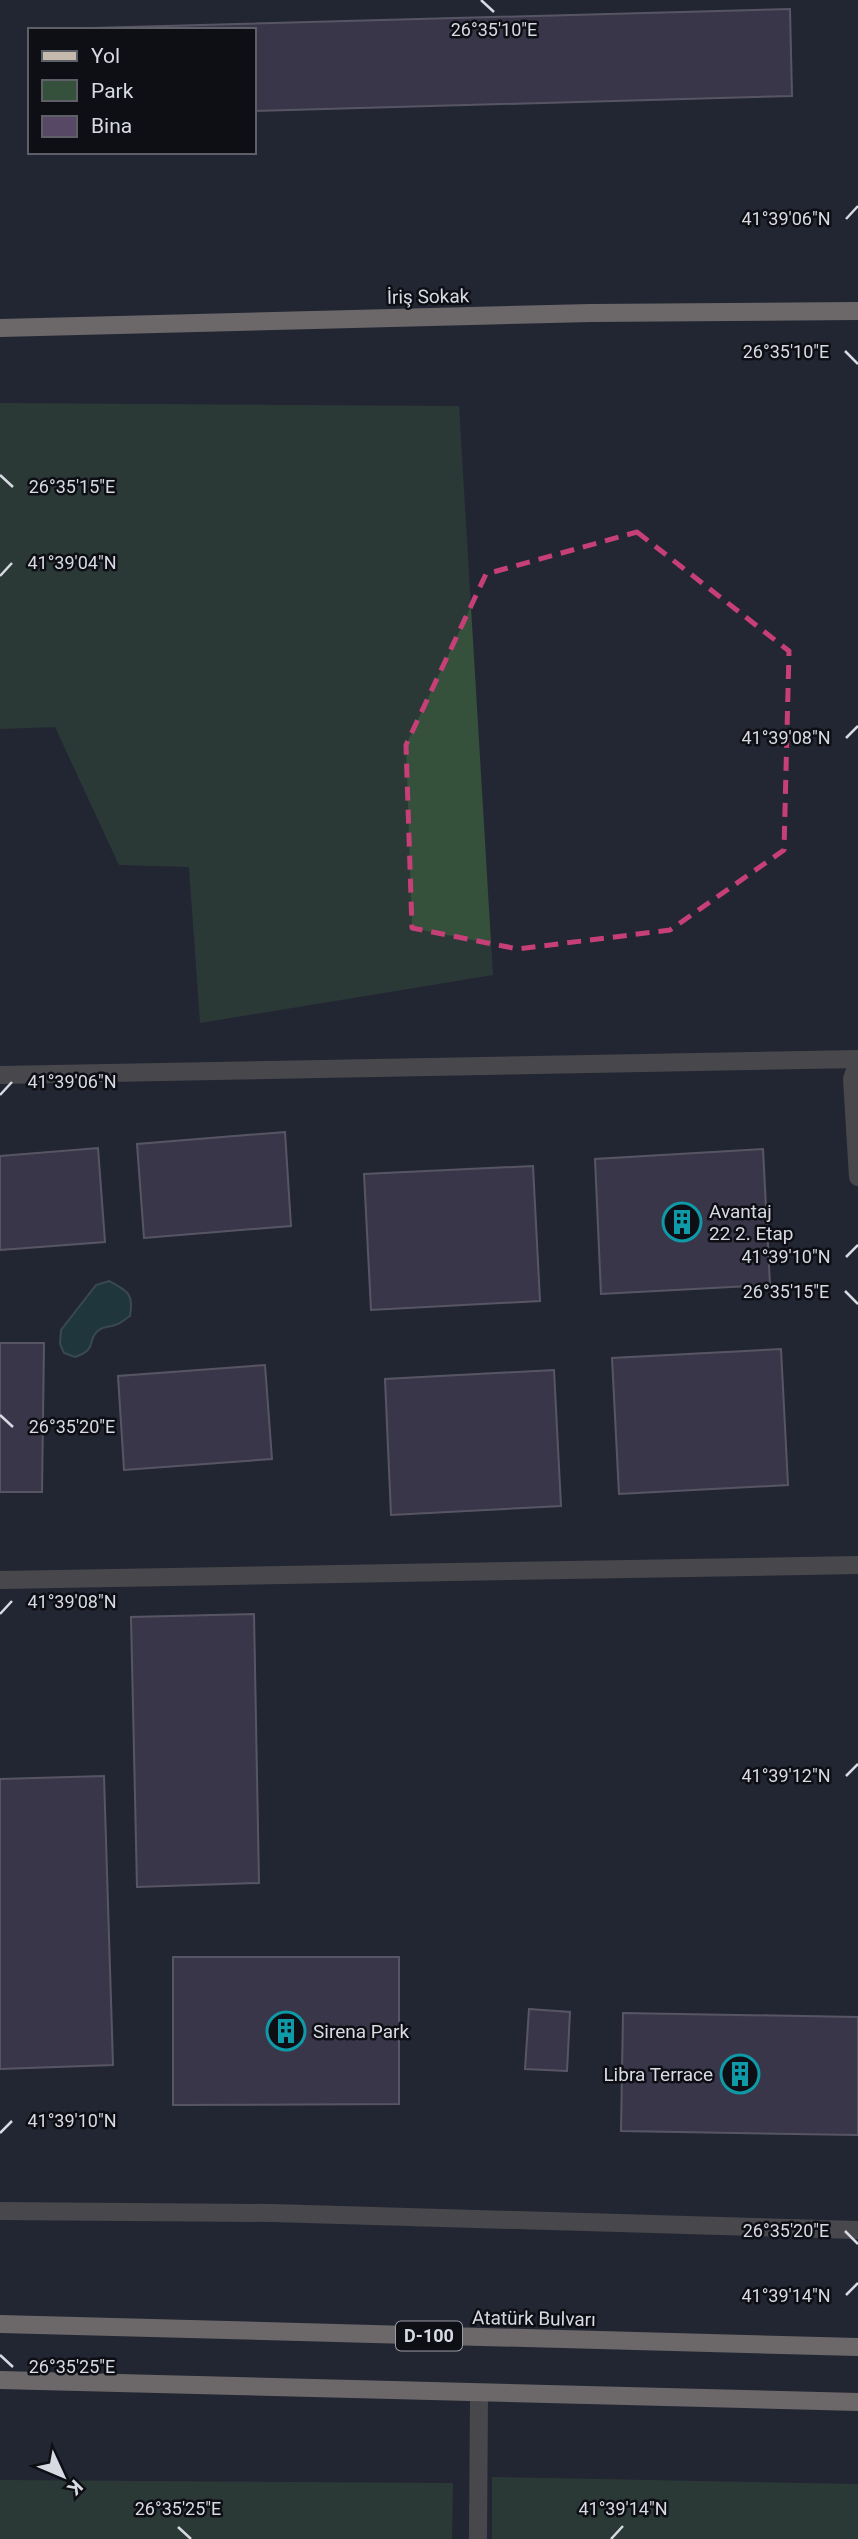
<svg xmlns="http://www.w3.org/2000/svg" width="858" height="2539" font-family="Roboto,sans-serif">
<rect width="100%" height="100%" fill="#232633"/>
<g fill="#35503b">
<polygon points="0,403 459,406 493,975 200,1023 189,867 119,865 55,727 0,729"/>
<polygon points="492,2477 858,2484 858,2539 492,2539"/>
<polygon points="0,2480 453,2483 452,2539 0,2539"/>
</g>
<path fill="#1d494b" stroke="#557479" stroke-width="2" d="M 109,1281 C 128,1291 134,1294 130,1316 C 125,1319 120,1324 115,1325 C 110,1327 104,1326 99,1330 C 86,1339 99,1349 75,1357 L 64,1353 L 60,1344 L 61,1330 L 96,1285 Z"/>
<g fill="#574965" stroke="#978fa0" stroke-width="2">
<polygon points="790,9 792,96 254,111 254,30 92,28"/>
<polygon points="285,1132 291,1226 144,1238 137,1144"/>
<polygon points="98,1148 105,1242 0,1250 0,1156"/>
<polygon points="763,1149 770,1285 601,1294 595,1159"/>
<polygon points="533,1166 540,1301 371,1310 364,1174"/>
<polygon points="0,1343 44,1343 42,1492 0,1492"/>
<polygon points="781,1349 788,1485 619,1494 612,1358"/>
<polygon points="265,1365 272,1459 124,1470 118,1376"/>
<polygon points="554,1370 561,1506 391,1515 385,1379"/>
<polygon points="254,1614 259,1883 137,1887 131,1617"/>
<polygon points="104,1776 113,2065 0,2069 0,1779"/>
<polygon points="173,1957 399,1957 399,2104 173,2105"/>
<polygon points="529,2009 570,2012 567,2071 525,2069"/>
<polygon points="623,2013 858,2017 858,2135 621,2131"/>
</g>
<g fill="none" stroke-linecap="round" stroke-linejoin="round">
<g stroke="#766f6a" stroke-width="18">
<polyline points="858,1061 852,1079 858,1177"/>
<polyline points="0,1075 858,1059"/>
<polyline points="0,1580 858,1565"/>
<polyline points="0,2211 272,2213 858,2230"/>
<polyline points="478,2539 479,2394"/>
</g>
<g stroke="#c6b9ad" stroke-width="18">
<polyline points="0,328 591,313 858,311"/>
<polyline points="0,2324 858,2347"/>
<polyline points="0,2380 858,2402"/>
</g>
</g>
<path d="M0 0H858V2539H0ZM 637,532 L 789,651 L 784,850 L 670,930 L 518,949 L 412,928 L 406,745 L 486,574 Z" fill="#232633" fill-opacity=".55" fill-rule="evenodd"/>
<path fill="none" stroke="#c63f76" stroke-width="5" stroke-dasharray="14 9" stroke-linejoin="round" d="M 637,532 L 789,651 L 784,850 L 670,930 L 518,949 L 412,928 L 406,745 L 486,574 Z"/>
<path fill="none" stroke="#d8dae3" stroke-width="2.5" d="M 481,0 L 494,12M 846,219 L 858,206M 845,351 L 858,364M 0,475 L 13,487M 0,576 L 12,563M 846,738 L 858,726M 0,1095 L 12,1082M 846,1257 L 858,1245M 845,1291 L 858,1304M 0,1415 L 13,1427M 0,1614 L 12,1601M 846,1776 L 858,1764M 0,2133 L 12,2121M 845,2231 L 858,2244M 846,2295 L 858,2283M 0,2355 L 13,2367M 178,2527 L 191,2539M 611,2539 L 623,2526"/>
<defs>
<symbol id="building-ring" viewBox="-11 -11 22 22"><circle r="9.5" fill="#0e0f15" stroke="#0f9aa8" stroke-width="1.5"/><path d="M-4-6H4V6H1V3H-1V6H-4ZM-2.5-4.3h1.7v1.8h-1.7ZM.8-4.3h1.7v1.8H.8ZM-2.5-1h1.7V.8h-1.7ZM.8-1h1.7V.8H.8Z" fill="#0f9aa8"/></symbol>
</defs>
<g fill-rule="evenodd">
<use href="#building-ring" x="660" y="1200" width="44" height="44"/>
<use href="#building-ring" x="264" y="2009" width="44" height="44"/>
<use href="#building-ring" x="718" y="2052" width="44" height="44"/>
</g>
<g text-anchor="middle" stroke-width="5" stroke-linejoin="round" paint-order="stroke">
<rect fill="#0e0f15" stroke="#9b9da5" stroke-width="2" x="396" y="2321.5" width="66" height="29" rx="5"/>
<g font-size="18" font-weight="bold" fill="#d8dae3">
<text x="429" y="2342">D-100</text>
</g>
<g font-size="19" fill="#d8dae3" stroke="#0e0f15">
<text transform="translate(428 296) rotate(-1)" y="7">İriş Sokak</text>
<text transform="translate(534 2318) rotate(1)" y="7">Atatürk Bulvarı</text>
</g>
<g font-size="19" fill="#d8dae3" stroke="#0e0f15" text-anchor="start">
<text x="709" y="1218">Avantaj<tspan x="709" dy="22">22 2. Etap</tspan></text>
<text x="313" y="2038">Sirena Park</text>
<text x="713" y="2081" text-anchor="end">Libra Terrace</text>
</g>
</g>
<g font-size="18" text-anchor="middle" fill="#d8dae3" stroke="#0e0f15" stroke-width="5" stroke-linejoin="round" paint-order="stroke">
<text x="494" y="36">26°35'10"E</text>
<text x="786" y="225">41°39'06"N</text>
<text x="786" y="358">26°35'10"E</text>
<text x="72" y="493">26°35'15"E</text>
<text x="72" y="569">41°39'04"N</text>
<text x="786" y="744">41°39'08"N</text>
<text x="72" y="1088">41°39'06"N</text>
<text x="786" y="1263">41°39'10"N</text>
<text x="786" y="1298">26°35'15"E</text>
<text x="72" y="1433">26°35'20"E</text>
<text x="72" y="1608">41°39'08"N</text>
<text x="786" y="1782">41°39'12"N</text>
<text x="72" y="2127">41°39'10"N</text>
<text x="786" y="2237">26°35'20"E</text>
<text x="786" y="2302">41°39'14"N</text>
<text x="72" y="2373">26°35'25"E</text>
<text x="623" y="2515">41°39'14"N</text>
<text x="178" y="2515">26°35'25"E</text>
</g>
<rect x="28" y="28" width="228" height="126" fill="#0e0f15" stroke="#5f6067" stroke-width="2"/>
<rect x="42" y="51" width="35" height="10" fill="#c6b9ad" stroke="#5f6067" stroke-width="2"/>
<text x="91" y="63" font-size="21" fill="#d8dae3">Yol</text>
<rect x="42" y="80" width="35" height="21" fill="#35503b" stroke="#5f6067" stroke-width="2"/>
<text x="91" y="98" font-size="21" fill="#d8dae3">Park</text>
<rect x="42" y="116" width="35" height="21" fill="#574965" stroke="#5f6067" stroke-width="2"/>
<text x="91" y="133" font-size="21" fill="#d8dae3">Bina</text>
<g transform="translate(63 2476) rotate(134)" stroke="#0e0f15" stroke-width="5" paint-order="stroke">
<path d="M0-5L12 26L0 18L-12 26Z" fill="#d8dae3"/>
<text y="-10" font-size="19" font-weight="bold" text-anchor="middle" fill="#d8dae3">K</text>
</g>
</svg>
